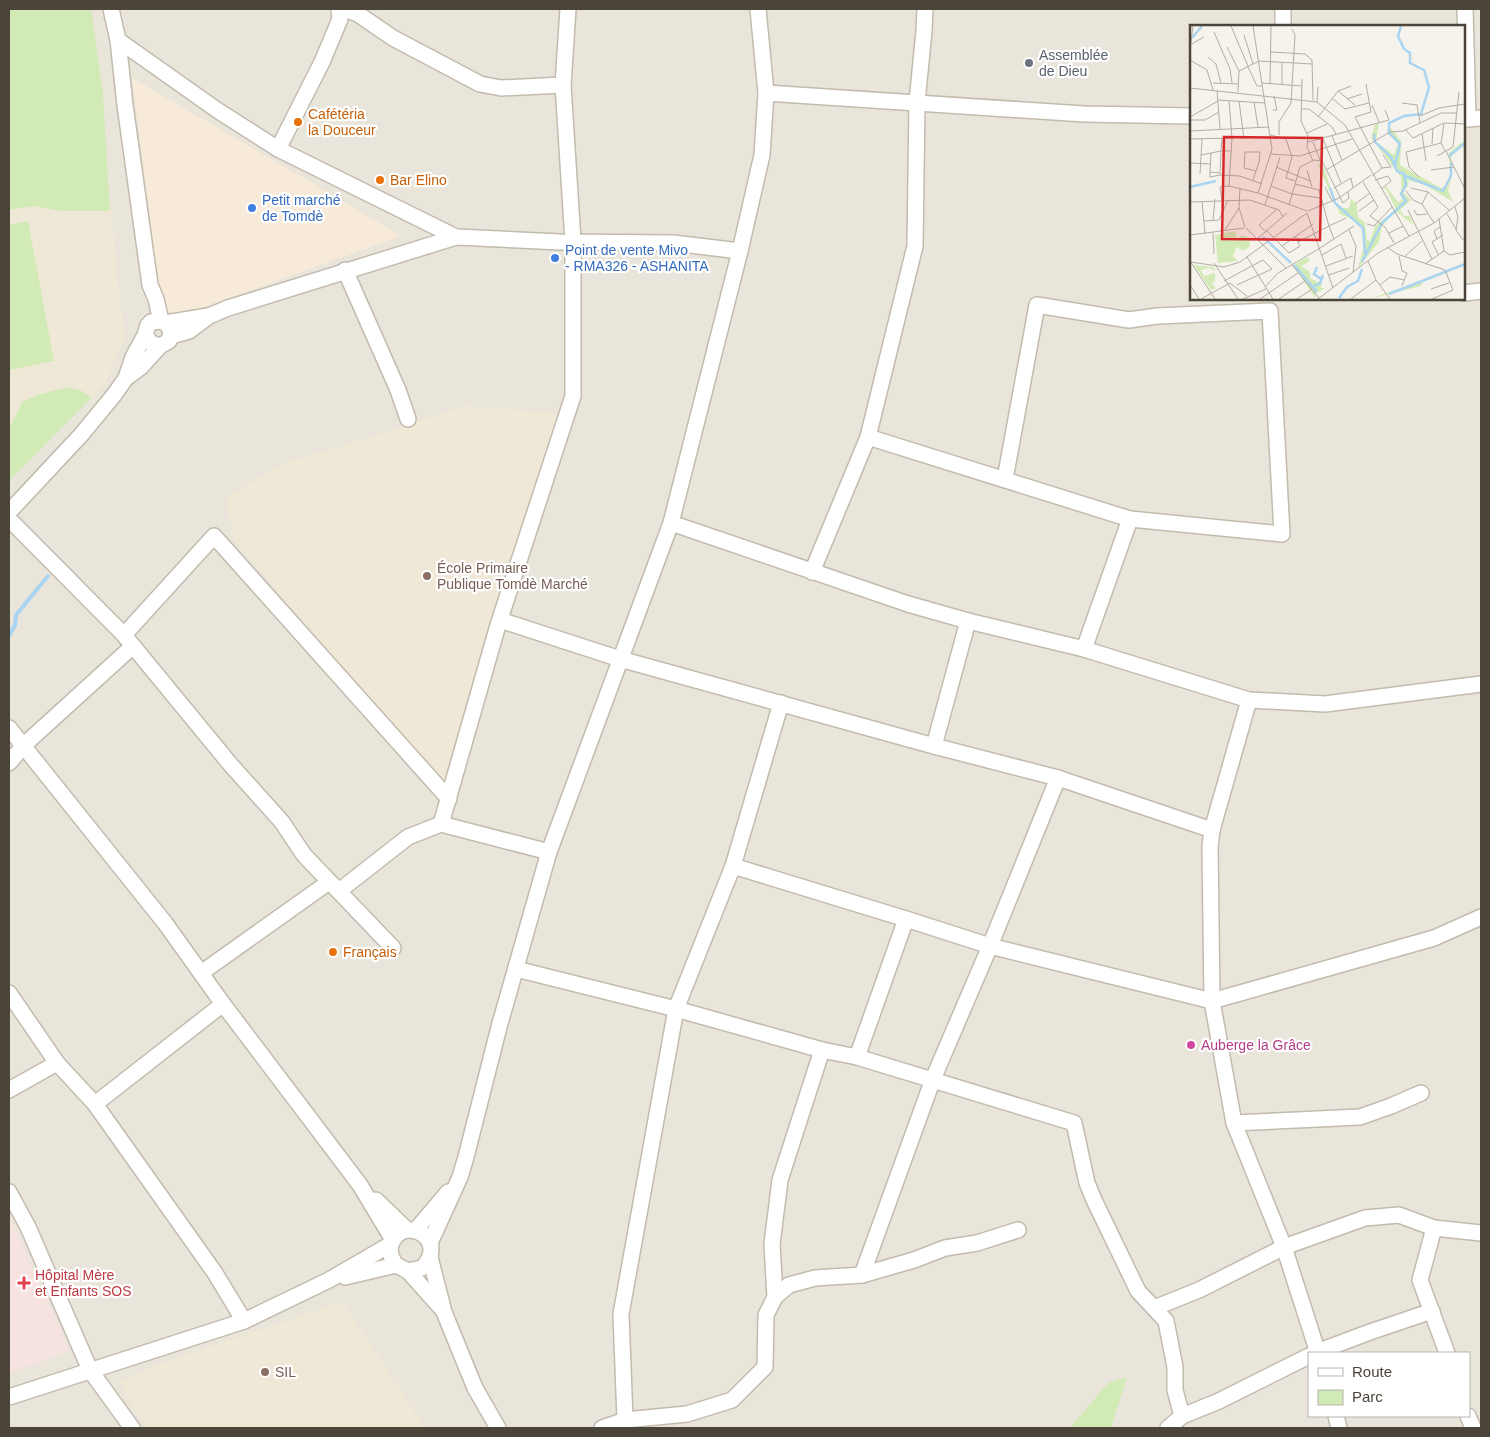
<svg xmlns="http://www.w3.org/2000/svg" width="1490" height="1437" font-family="Arial,sans-serif">
<rect width="100%" height="100%" fill="#f6f3ec"/>
<path fill="#eae5da" fill-rule="evenodd" d="M 9,9 L 1481,9 L 1481,1428 L 9,1428 ZM 1191,26 L 1464,26 L 1464,299 L 1191,299 ZM 1309,1353 L 1469,1353 L 1469,1416 L 1309,1416 Z"/>
<polygon fill="#f7ead8" points="132,78 307,180 401,236 175,317 161,302"/>
<g fill="#efe8d6">
<polygon points="9,9 91,9 103,94 107,166 118,284 125,337 105,384 9,481"/>
<polygon points="464,406 562,413 445,786 234,540 226,497 289,461 340,447"/>
<polygon points="342,1302 425,1428 146,1428 129,1402 120,1381 164,1362"/>
</g>
<polygon fill="#f6e3e0" points="9,1215 70,1351 9,1373"/>
<g fill="#d2eab5">
<polygon points="9,9 91,9 103,94 110,211 60,211 35,206 9,210"/>
<polygon points="28,221 54,361 9,370 9,225"/>
<path d="M 64,388 C 76,388 83,390 91,398 L 9,481 L 9,430 L 22,402 L 38,395 Z"/>
<polygon points="1127,1377 1111,1428 1070,1428 1108,1383"/>
</g>
<g fill="none" stroke-linecap="round" stroke-linejoin="round">
<polyline stroke="#a9d4f2" stroke-width="4" points="9,636 15,625 16,615 48,576"/>
<defs>
<g id="street">
<polyline points="111,9 118,40 125,105 150,285 156,299 161,321"/>
<polyline points="343,9 358,14 393,38 480,84 501,88 563,85"/>
<polyline points="758,9 766,93"/>
<polyline points="1465,9 1468,119"/>
<polyline points="1283,26 1283,9"/>
<polyline points="118,40 217,110 278,149 456,237"/>
<polyline points="1464,119 1481,118"/>
<polyline points="278,149 322,62 340,19 339,9"/>
<polyline points="345,270 398,390 408,419"/>
<polyline points="1464,293 1481,291"/>
<polyline points="166,323 208,316"/>
<polyline points="171,336 189,331 209,316 228,308 456,237 560,242 673,243 740,251"/>
<polyline points="126,378 141,367 160,346"/>
<polyline points="868,437 1130,519 1282,534 1270,311 1157,316 1129,320 1037,305 1005,479"/>
<polyline points="9,512 81,435 114,395 126,378 133,357 145,335 148,325 151,322 161,321 166,323 171,331 169,341 160,346 151,343 145,335"/>
<polyline points="9,519 124,635 230,764 282,822 304,855 393,948"/>
<polyline points="671,523 740,251 762,155 766,93 1084,114 1191,116"/>
<polyline points="812,572 868,437 915,246 917,102 924,31 925,9"/>
<polyline points="500,620 620,659 934,746 1058,778 1212,830"/>
<polyline points="124,635 214,536 449,799"/>
<polyline points="1084,649 1130,519"/>
<polyline points="1249,700 1212,830 1210,847 1212,1001 1234,1123 1284,1247 1318,1353"/>
<polyline points="9,728 165,923 223,1004 360,1185 393,1240"/>
<polyline points="934,746 968,621"/>
<polyline points="9,763 24,745 133,646"/>
<polyline points="441,824 498,625 573,396 573,241 563,85 568,9"/>
<polyline points="733,866 906,919"/>
<polyline points="339,891 408,837 441,824 549,852"/>
<polyline points="516,969 676,1009 822,1050 857,1057 1074,1123 1087,1183 1094,1200 1138,1291 1166,1321 1175,1367 1175,1390 1182,1416 1168,1428"/>
<polyline points="201,973 329,882"/>
<polyline points="9,993 57,1063 95,1104 215,1273 244,1321"/>
<polyline points="857,1057 906,919 990,946 1212,1001 1434,938 1481,917"/>
<polyline points="9,1090 57,1063"/>
<polyline points="95,1104 223,1004"/>
<polyline points="1234,1123 1360,1117 1391,1106 1421,1093"/>
<polyline points="9,1192 28,1227 90,1370 132,1428"/>
<polyline points="376,1200 407,1230"/>
<polyline points="1434,1228 1420,1280 1447,1353"/>
<polyline points="415,1231 448,1192"/>
<polyline points="430,1243 460,1177 466,1157 499,1027 549,852 671,523 908,604 968,621 1084,649 1249,700 1325,704 1481,684"/>
<polyline points="430,1257 444,1312 475,1388 498,1428"/>
<polyline points="408,1271 442,1309"/>
<polyline points="862,1275 933,1079 990,946 1058,778"/>
<path d="M 345,1277 L 396,1265 L 408,1271 L 422,1268 C 450,1240 405,1214 392,1242 C 388,1250 391,1258 396,1265"/>
<polyline points="775,1297 789,1285 815,1278 862,1275 914,1260 945,1248 977,1243 1018,1230"/>
<polyline points="1154,1308 1199,1290 1284,1247 1365,1218 1399,1215 1434,1228 1481,1233"/>
<polyline points="1314,1353 1370,1332 1432,1311"/>
<polyline points="9,1397 244,1321 329,1280 391,1244"/>
<polyline points="1182,1416 1219,1401 1309,1356"/>
<polyline points="1336,1416 1339,1428"/>
<polyline points="1468,1416 1473,1428"/>
<polyline points="625,1420 621,1314 676,1009 733,866 781,703"/>
<polyline points="602,1428 625,1420 687,1414 732,1400 765,1367 766,1315 775,1297 772,1244 780,1180 822,1050"/>
</g>
</defs>
<use href="#street" stroke="#c2bbae" stroke-width="18"/>
<use href="#street" stroke="#fff" stroke-width="15"/>
</g>
<circle fill="#6b7280" stroke="#fff" stroke-width="2" cx="1029" cy="63" r="5"/>
<g fill="#e8710a" stroke="#fff" stroke-width="2">
<circle cx="298" cy="122" r="5"/>
<circle cx="380" cy="180" r="5"/>
<circle cx="333" cy="952" r="5"/>
</g>
<g fill="#3f7fe0" stroke="#fff" stroke-width="2">
<circle cx="252" cy="208" r="5"/>
<circle cx="555" cy="258" r="5"/>
</g>
<g fill="#8d6e63" stroke="#fff" stroke-width="2">
<circle cx="427" cy="576" r="5"/>
<circle cx="265" cy="1372" r="5"/>
</g>
<circle fill="#d1479c" stroke="#fff" stroke-width="2" cx="1191" cy="1045" r="5"/>
<path fill="#e0444e" stroke="#fff" stroke-width="2" d="M21.5 1275.5h5v5h5v5h-5v5h-5v-5h-5v-5h5z"/>
<g text-anchor="middle" stroke-width="4.5" stroke-linejoin="round" paint-order="stroke">
<g font-size="14" fill="#5b616d" stroke="#fff" text-anchor="start">
<text x="1039" y="60">Assemblée<tspan x="1039" dy="16">de Dieu</tspan></text>
</g>
<g font-size="14" fill="#c56008" stroke="#fff" text-anchor="start">
<text x="308" y="119">Cafétéria<tspan x="308" dy="16">la Douceur</tspan></text>
<text x="390" y="185">Bar Elino</text>
<text x="343" y="957">Français</text>
</g>
<g font-size="14" fill="#366cbe" stroke="#fff" text-anchor="start">
<text x="262" y="205">Petit marché<tspan x="262" dy="16">de Tomdè</tspan></text>
<text x="565" y="255">Point de vente Mivo<tspan x="565" dy="16">- RMA326 - ASHANITA</tspan></text>
</g>
<g font-size="14" fill="#785e54" stroke="#fff" text-anchor="start">
<text x="437" y="573">École Primaire<tspan x="437" dy="16">Publique Tomdè Marché</tspan></text>
<text x="275" y="1377">SIL</text>
</g>
<g font-size="14" fill="#b23c85" stroke="#fff" text-anchor="start">
<text x="1201" y="1050">Auberge la Grâce</text>
</g>
<g font-size="14" fill="#be3a42" stroke="#fff" text-anchor="start">
<text x="35" y="1280">Hôpital Mère<tspan x="35" dy="16">et Enfants SOS</tspan></text>
</g>
</g>
<g transform="translate(1190 25)">
<rect width="275" height="275" fill="#f6f3ec"/>
<path d="M 189,98 L 186,117 L 204,130 L 208,119 L 198,107 L 200,102 L 211,116 L 210,140 L 251,163 L 257,160 L 260,148 L 259,128 L 271,118 L 275,117 L 275,121 L 266,124 L 261,133 L 262,150 L 258,165 L 263,177 L 235,160 L 217,155 L 219,159 L 213,167 L 221,175 L 210,185 L 214,191 L 220,191 L 223,200 L 207,187 L 202,190 L 192,201 L 189,217 L 168,243 L 175,217 L 173,205 L 162,194 L 150,189 L 127,138 L 133,141 L 146,178 L 152,183 L 159,183 L 161,174 L 167,179 L 168,192 L 175,198 L 177,215 L 180,216 L 185,201 L 206,185 L 196,164 L 193,164 L 196,161 L 208,177 L 212,175 L 211,152 L 181,113 L 185,100 ZM 46,206 L 47,221 L 43,231 L 48,236 L 28,238 L 25,210 ZM46 218a7 7 0 1 1 14 0a7 7 0 1 1-14 0ZM 79,217 L 104,240 L 117,232 L 120,236 L 111,241 L 120,247 L 120,253 L 132,259 L 130,263 L 135,263 L 125,269 L 126,274 L 103,240 ZM 4,240 L 23,242 L 26,246 L 19,243 L 11,245 L 14,251 L 25,248 L 25,257 L 21,258 L 26,263 L 21,265 ZM 266,244 L 233,257 L 231,261 L 179,274 Z" fill="#d2eab5"/>
<path fill="none" stroke="#a9d4f2" stroke-width="2.5" d="M 2,13 L 12,1M 259,131 L 275,118M 205,140 L 210,119 L 199,108 L 199,98 L 214,91 L 231,89 L 239,62 L 234,45 L 220,38 L 220,28 L 214,24 L 208,11 L 211,1M 215,151 L 253,166 L 261,151 L 261,138M 0,162 L 26,156M 140,163 L 145,178 L 173,203 L 175,228M 73,212 L 101,238M 172,237 L 192,198 L 216,176 L 211,169 L 216,160 L 214,149 L 207,146 L 201,132 L 185,117 L 184,109M 104,240 L 127,267M 127,242 L 124,249 L 131,254M 124,261 L 130,258 L 133,250M 199,269 L 275,239M 149,273 L 157,262 L 168,256 L 172,244"/>
<path fill="none" stroke="#b2ada4" stroke-width="1" d="M 41,1 L 58,41M 63,1 L 82,124 L 68,168 L 117,186M 24,7 L 40,44 L 42,58M 54,10 L 63,39M 0,20 L 14,12M 37,22 L 49,46 L 48,67M 0,24 L 3,1M 81,27 L 115,29 L 122,35 L 123,75M 18,32 L 26,39 L 31,58M 0,35 L 17,45 L 23,65M 58,42 L 67,61 L 72,61M 49,46 L 69,36 L 122,39M 112,54 L 111,96 L 118,111 L 117,122 L 123,136M 23,58 L 48,59M 72,58 L 112,61M 80,59 L 81,1M 92,59 L 92,38M 176,59 L 181,87 L 165,92 L 192,143M 0,63 L 127,77 L 155,100 L 219,211M 27,66 L 30,104M 148,66 L 165,80M 143,74 L 155,84 L 179,78M 157,74 L 172,69M 28,75 L 75,78M 39,76 L 42,113 L 39,161 L 68,168M 49,76 L 54,114M 64,77 L 68,102M 127,77 L 128,62M 212,78 L 227,80 L 230,98M 182,80 L 189,97M 112,84 L 119,84 L 142,102 L 146,109M 83,85 L 87,85 L 84,71M 230,91 L 249,83 L 275,79M 0,92 L 28,76M 128,92 L 148,66 L 161,61M 0,95 L 15,95 L 29,87M 254,99 L 251,118 L 255,126M 215,104 L 223,113 L 254,98 L 275,99M 0,106 L 79,102M 117,108 L 137,99M 232,109 L 236,136M 80,110 L 96,114 L 102,132 L 96,153 L 105,156M 89,110 L 89,97 L 101,78 L 105,10 L 102,4M 142,111 L 152,135M 32,113 L 31,126 L 41,126M 0,114 L 42,113M 133,114 L 151,158M 118,117 L 199,95 L 195,85M 123,117 L 130,135M 242,119 L 243,103M 256,126 L 275,164M 21,128 L 20,147 L 30,148M 81,129 L 110,131 L 162,114M 11,130 L 31,126 L 30,150 L 50,151 L 72,159M 247,131 L 263,122 L 269,67M 0,138 L 20,139M 86,142 L 120,156M 117,145 L 122,162M 136,145 L 200,107 L 213,106 L 251,88 L 266,88M 241,145 L 264,142M 20,147 L 20,152 L 30,150M 10,149 L 12,114M 182,151 L 192,143 L 201,142 L 193,130M 229,152 L 219,142 L 216,127 L 251,118M 63,155 L 69,137 L 70,127 L 55,127 L 54,143 L 66,146M 185,155 L 198,151 L 201,156 L 191,164M 173,157 L 188,182 L 180,191 L 195,202 L 204,218M 105,159 L 129,165 L 139,201 L 108,217M 81,161 L 102,169 L 130,173M 135,162 L 142,176M 50,163 L 49,183 L 55,202M 144,163 L 161,153 L 163,163M 221,163 L 238,167 L 232,179M 216,166 L 223,175 L 232,179 L 244,198M 238,167 L 259,185M 32,175 L 30,162 L 39,161M 12,176 L 15,209M 0,177 L 60,175 L 89,185 L 93,192M 165,179 L 180,168M 75,180 L 90,132M 99,180 L 110,142 L 124,135 L 132,136 L 153,178 L 159,173 L 158,167M 265,182 L 268,192 L 266,205 L 273,215M 218,185 L 242,234M 224,185 L 227,190 L 237,189M 118,186 L 149,173 L 181,150M 169,186 L 184,175M 117,188 L 143,263M 257,189 L 266,204M 249,194 L 254,226M 23,195 L 25,174M 14,196 L 29,195 L 38,175M 177,199 L 184,201 L 202,182M 56,203 L 96,243M 35,205 L 49,183M 76,205 L 99,228 L 110,221 L 105,211M 159,205 L 166,221 L 163,247M 75,206 L 69,200 L 87,184M 23,208 L 24,229M 199,208 L 213,201M 0,210 L 54,203M 67,214 L 97,188M 144,214 L 139,201 L 156,193M 247,214 L 244,206 L 251,201M 92,221 L 123,199M 197,222 L 207,229 L 255,245 L 263,265 L 242,274M 130,223 L 164,201M 254,226 L 260,230 L 275,227M 248,229 L 242,217 L 253,210M 132,230 L 151,219 L 156,233M 209,231 L 212,246 L 217,248 L 212,261M 57,232 L 83,274M 214,232 L 232,216M 0,236 L 25,274M 178,236 L 186,255 L 200,274M 1,237 L 34,242 L 50,237 L 117,188M 24,238 L 48,274M 235,239 L 254,226M 102,240 L 129,273M 136,241 L 163,231M 139,250 L 159,243M 34,256 L 73,235 L 82,244 L 47,260M 0,260 L 9,274M 190,260 L 200,252 L 214,255M 75,262 L 88,248 L 130,223M 241,264 L 259,258M 11,274 L 40,258 L 57,271M 53,274 L 76,264M 70,274 L 108,248M 89,274 L 115,256M 107,274 L 122,264M 128,274 L 188,228 L 244,198 L 275,173M 161,274 L 186,255"/>
<path fill="#d62828" fill-opacity="0.15" stroke="#d62828" stroke-width="2.5" d="M 34,112 L 132,113 L 130,215 L 32,214 Z"/>
<rect width="275" height="275" fill="none" stroke="#4b4439" stroke-width="2.5"/>
</g>
<rect width="1490" height="1437" fill="none" stroke="#4b4439" stroke-width="20"/>
<rect x="1308" y="1352" width="162" height="65" fill="#ffffff" stroke="#b7b4b0"/>
<rect x="1318" y="1368" width="25" height="8" fill="#ffffff" stroke="#b7b4b0"/>
<text x="1352" y="1377" font-size="15" fill="#4b4439">Route</text>
<rect x="1318" y="1390" width="25" height="15" fill="#d2eab5" stroke="#b7b4b0"/>
<text x="1352" y="1402" font-size="15" fill="#4b4439">Parc</text>
</svg>
